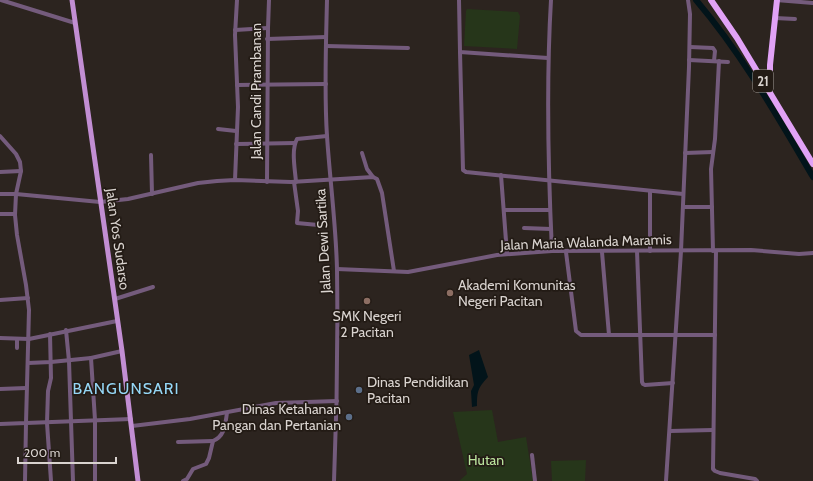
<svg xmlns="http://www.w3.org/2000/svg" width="813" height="481" font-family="Cabin,sans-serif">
<rect width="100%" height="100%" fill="#2c241f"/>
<g fill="#26361a">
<polygon points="467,9 518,12 520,16 517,49 464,46 466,11"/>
<polygon points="492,410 498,442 526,437 533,481 459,481 467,474 453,412"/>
<polygon points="586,460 585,481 552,481 551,461"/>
</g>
<path fill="#02141a" d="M 479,350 L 488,377 C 478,388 477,391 477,406 L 472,407 L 471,391 L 474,385 L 469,355 Z"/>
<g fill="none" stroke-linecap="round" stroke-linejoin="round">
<path stroke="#02141a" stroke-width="6" d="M 696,0 C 742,54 777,116 813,177"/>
<g stroke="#745b7c" stroke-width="4">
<polyline points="1,0 75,23"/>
<path d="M 327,0 C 326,45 324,91 327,136 C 330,181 336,225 337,269 C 338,340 337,410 334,481"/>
<polyline points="459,0 460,52 548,58"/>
<path d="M 551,0 C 546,84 548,168 552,251"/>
<polyline points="776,0 813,3"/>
<polyline points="775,18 795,19"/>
<polyline points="235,30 268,28"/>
<polyline points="267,39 326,37"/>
<polyline points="326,46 408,48"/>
<polyline points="690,47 713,48 715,51 714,61"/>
<polyline points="460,52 463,170 466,172 683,194"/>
<polyline points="689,60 728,62"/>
<polyline points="237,85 326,84"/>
<polyline points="218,129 236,131"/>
<polyline points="0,136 16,154 20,162 21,171 16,194 15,215 17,235 26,285 29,310 26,423 0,424"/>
<polyline points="236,144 295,143"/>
<polyline points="362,153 367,169 373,177"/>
<polyline points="685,153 713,152"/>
<polyline points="151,155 152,194"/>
<polyline points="0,172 21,171"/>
<polyline points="501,175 507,254"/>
<polyline points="235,180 238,107 235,35 237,0"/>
<polyline points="267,182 268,28 269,0"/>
<polyline points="294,182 298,211 297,223 318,225"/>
<path d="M 296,182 C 295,169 291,150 297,139 L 327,136"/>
<polyline points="0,194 16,194 100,202 128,199 198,183 217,181 235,180 291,182 373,177 377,179 382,193 394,271"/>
<polyline points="683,207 712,207"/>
<polyline points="504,210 550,210"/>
<polyline points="0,214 15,214"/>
<polyline points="524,228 551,229"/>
<polyline points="637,251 642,382 643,384 645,385 673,383"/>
<polyline points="650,251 650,191"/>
<polyline points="713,251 711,169 715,139 719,61"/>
<polyline points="716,251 713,469 715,471 720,473 755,479 757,481"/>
<polyline points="566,252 576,331 581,335 715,335"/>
<polyline points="602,252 609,335"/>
<polyline points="337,269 408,272 497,255 552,251 751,250 799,254 813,253"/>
<polyline points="115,299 153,287"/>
<polyline points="0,300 28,298"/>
<polyline points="66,330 69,361 73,481"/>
<polyline points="50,334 51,378 48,391 47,423 51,481"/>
<polyline points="0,338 29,339 117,321"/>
<polyline points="17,339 17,348"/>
<polyline points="91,358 122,351"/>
<polyline points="28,363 51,362 91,358 95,420 95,481"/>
<polyline points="0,389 26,388"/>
<polyline points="132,426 190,419 276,403 337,401"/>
<polyline points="670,431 713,430"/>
<polyline points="178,442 213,441"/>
<polyline points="532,455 535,481"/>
<polyline points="25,481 26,423 131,419"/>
<path d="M 183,481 L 187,479 L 193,469 L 206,464 L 209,458 L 213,441 C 225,436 225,425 227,413"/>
<polyline points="666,481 681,251 689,67 690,14 688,0"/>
</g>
<polyline stroke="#c28ed3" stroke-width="5" points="72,0 122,351 138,481"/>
<g stroke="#e1a2f6" stroke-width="6">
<polyline points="711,0 737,38 813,164"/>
<polyline points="770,90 770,65 777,0"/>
</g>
</g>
<g fill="#8d6e63" stroke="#231b15" stroke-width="1.5">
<circle cx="450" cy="293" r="4"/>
<circle cx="367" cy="301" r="4"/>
</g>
<g fill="#5c6f8a" stroke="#231b15" stroke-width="1.5">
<circle cx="359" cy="390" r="4"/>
<circle cx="349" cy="417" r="4"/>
</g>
<g text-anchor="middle" stroke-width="3.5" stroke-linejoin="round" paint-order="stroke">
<rect fill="#231b15" stroke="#a29c97" stroke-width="1" x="753" y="70" width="20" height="22" rx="3"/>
<g font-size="13" font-weight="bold" fill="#d9d3cf">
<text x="763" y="86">21</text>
</g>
<g font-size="14" fill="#d9d3cf" stroke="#231b15">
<text transform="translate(256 91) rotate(-90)" y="5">Jalan Candi Prambanan</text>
<text transform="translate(118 239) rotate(82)" y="5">Jalan Yos Sudarso</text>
<text transform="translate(323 241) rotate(-93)" y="5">Jalan Dewi Sartika</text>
<text transform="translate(586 242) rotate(-2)" y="5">Jalan Maria Walanda Maramis</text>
</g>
<g font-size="14" fill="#d9d3cf" stroke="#231b15" text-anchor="start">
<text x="458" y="290">Akademi Komunitas<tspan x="458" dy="16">Negeri Pacitan</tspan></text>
<text x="367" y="321" text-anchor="middle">SMK Negeri<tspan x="367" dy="16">2 Pacitan</tspan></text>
<text x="367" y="387">Dinas Pendidikan<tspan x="367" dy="16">Pacitan</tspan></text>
<text x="341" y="414" text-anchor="end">Dinas Ketahanan<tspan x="341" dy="16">Pangan dan Pertanian</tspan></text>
</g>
<g font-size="14" fill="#bae39d" stroke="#231b15">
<text x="486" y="465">Hutan</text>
</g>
<g font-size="16" letter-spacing="1" fill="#95d7f6" stroke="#231b15">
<text x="126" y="394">BANGUNSARI</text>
</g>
</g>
<path d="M18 457v6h98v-6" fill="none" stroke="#d9d3cf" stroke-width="2"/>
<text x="24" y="457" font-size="12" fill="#d9d3cf" stroke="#231b15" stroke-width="3" paint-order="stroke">200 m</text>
</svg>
